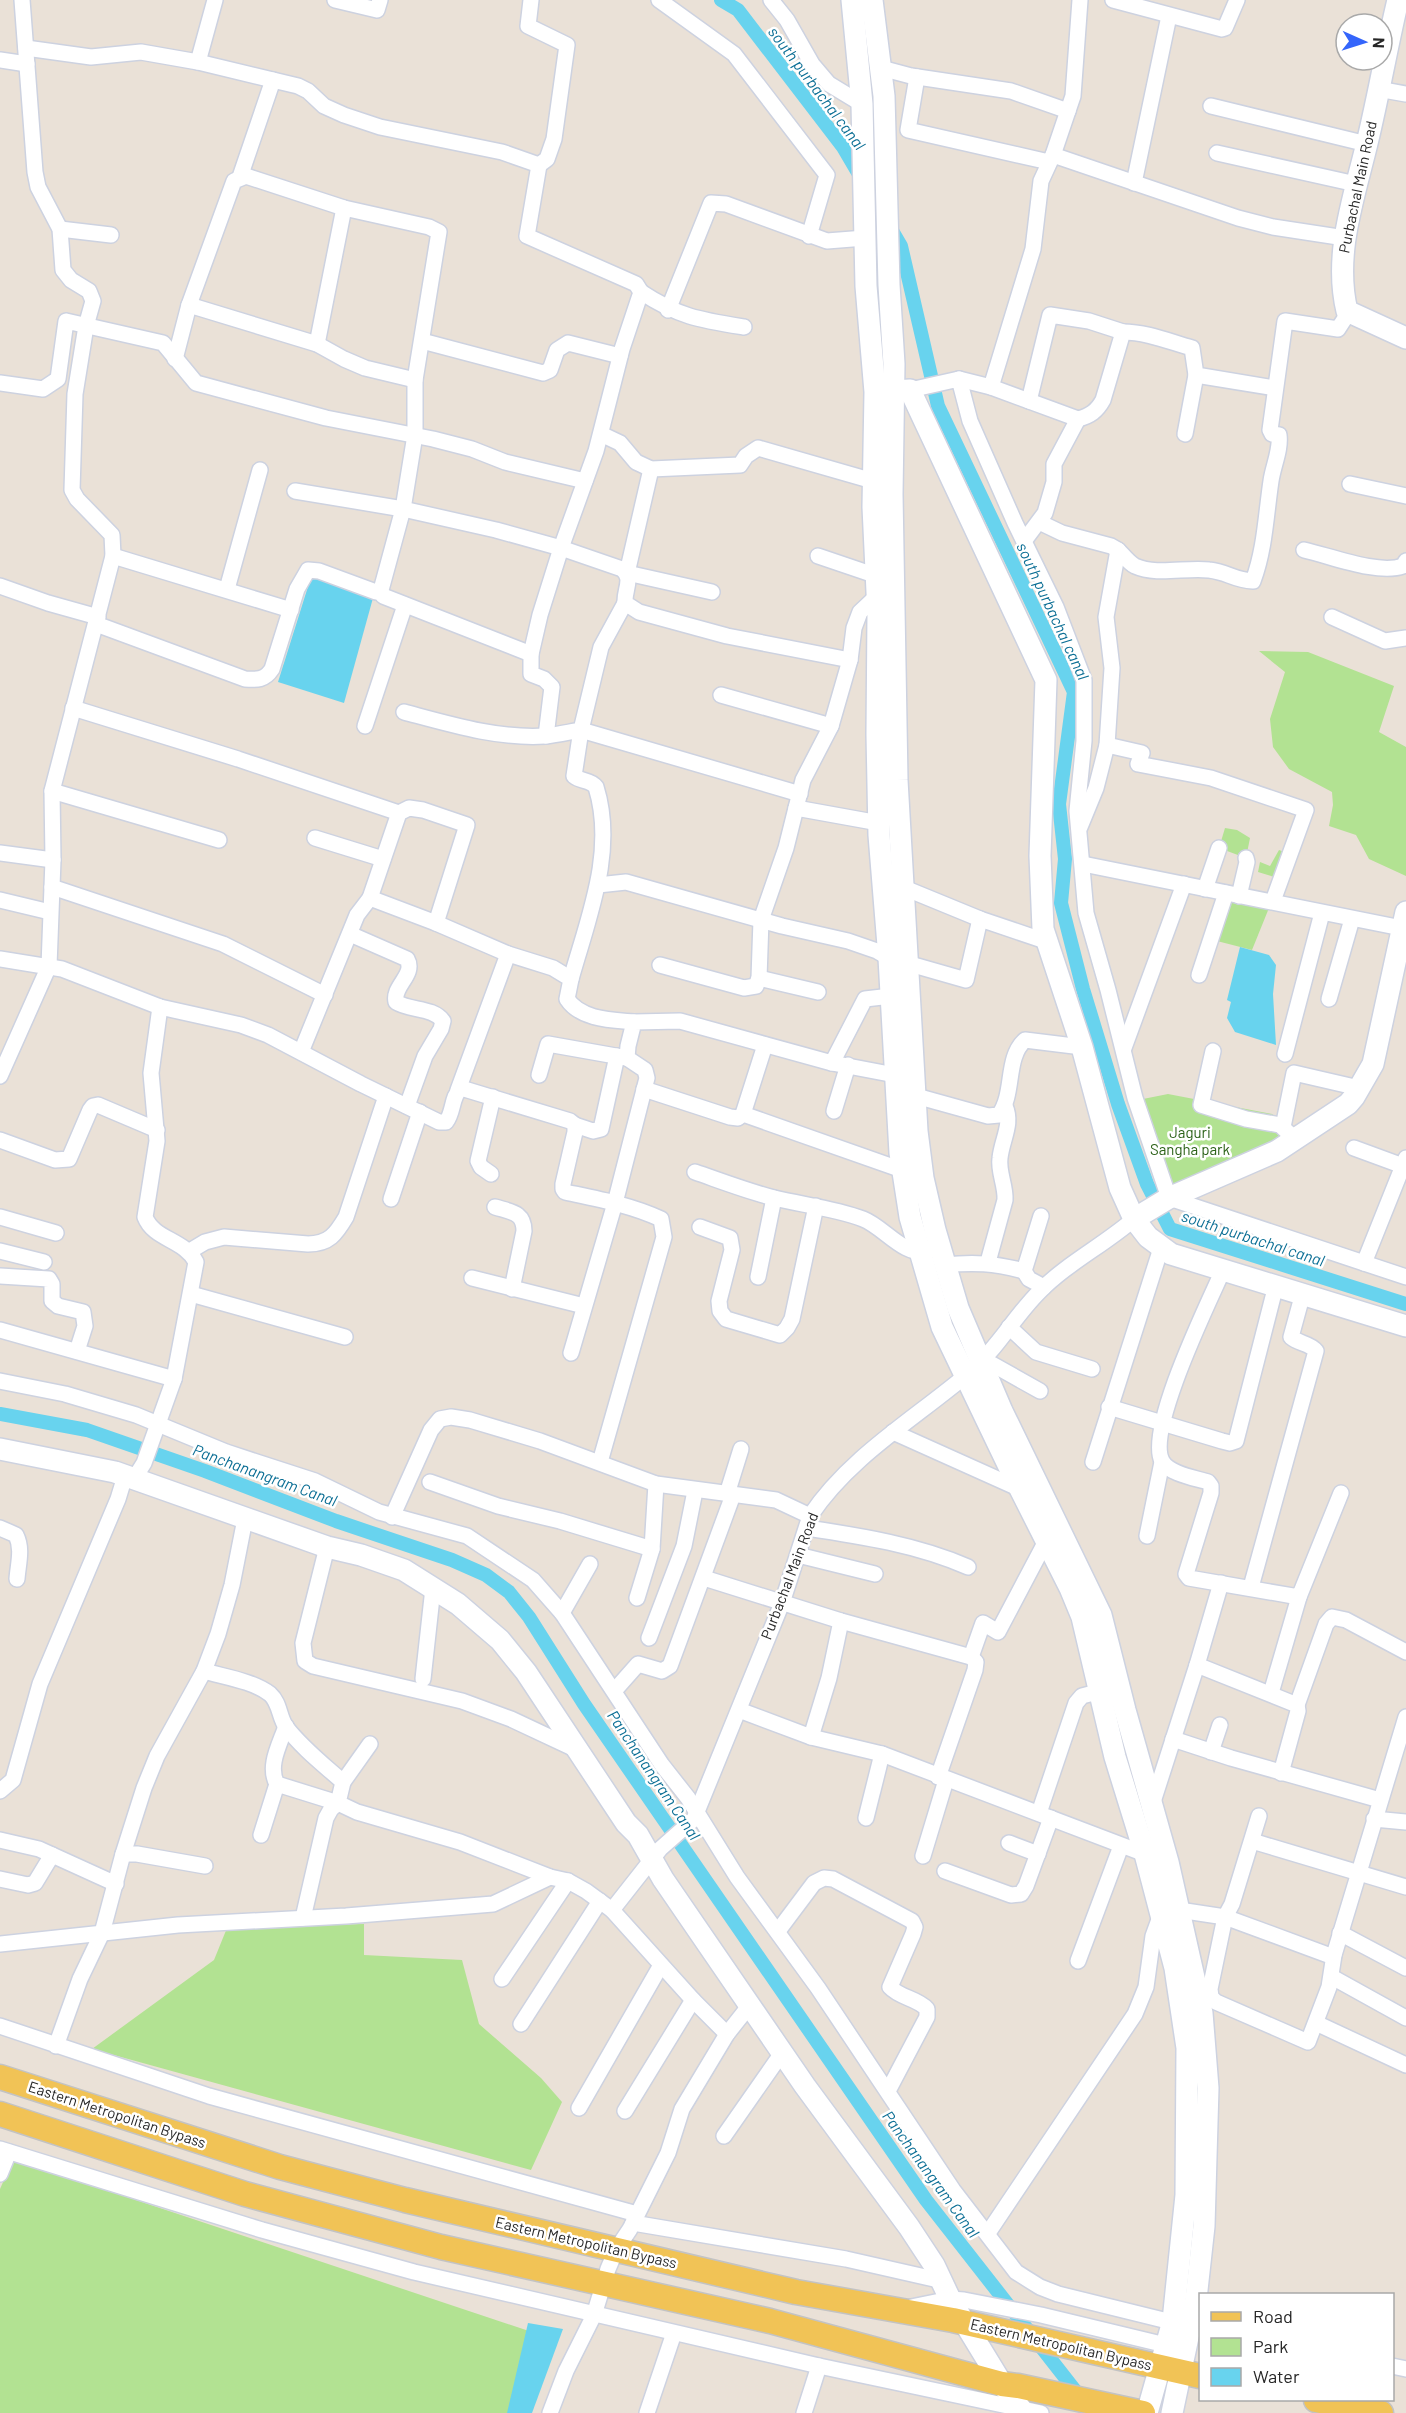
<svg xmlns="http://www.w3.org/2000/svg" width="1406" height="2413" font-family="Barlow,sans-serif">
<rect width="100%" height="100%" fill="#eae1d7"/>
<g fill="#b2e292">
<polygon points="1259,651 1308,652 1394,686 1379,732 1406,747 1406,876 1369,859 1356,835 1329,826 1333,805 1332,792 1289,769 1273,747 1270,719 1285,672"/>
<polygon points="1225,828 1237,830 1250,838 1246,858 1219,848"/>
<polygon points="1279,850 1290,854 1281,879 1258,872 1260,862 1270,866"/>
<polygon points="1229,896 1271,903 1252,950 1217,941"/>
<polygon points="1168,1094 1272,1114 1286,1125 1293,1136 1169,1194 1133,1101"/>
<polygon points="364,1924 364,1955 462,1960 479,2024 541,2078 562,2102 531,2170 92,2049 214,1960 227,1928"/>
<polygon points="13,2159 529,2331 509,2413 0,2413 0,2189"/>
</g>
<g fill="#68d3ee">
<polygon points="311,577 373,598 344,703 278,682"/>
<polygon points="1240,947 1269,955 1276,965 1273,994 1276,1045 1235,1032 1227,1018 1231,1002 1227,1000"/>
<polygon points="528,2323 563,2329 532,2413 507,2413"/>
</g>
<g fill="none" stroke-linecap="round" stroke-linejoin="round">
<g stroke="#68d3ee" stroke-width="14">
<polyline points="721,0 738,10 843,147 901,246 938,406 1074,692 1059,804 1065,859 1061,903 1083,989 1118,1104 1147,1184 1170,1229 1406,1304"/>
<polyline points="0,1414 87,1430 205,1471 336,1521 452,1560 486,1575 509,1592 529,1617 584,1704 926,2200 1081,2398"/>
</g>
<defs>
<g id="street">
<polyline points="335,0 377,10 380,0"/>
<polyline points="531,0 528,26 567,45 554,139 547,159 539,165"/>
<polyline points="659,0 734,54 827,175 809,236"/>
<polyline points="771,0 787,20 812,64 829,84 862,104"/>
<polyline points="1113,0 1222,29 1225,28 1237,0"/>
<polyline points="26,48 91,57 141,52 198,62 298,86 308,91 324,106 344,115 380,127 502,152 539,165 527,236 636,284 641,292 622,349 596,451 561,548 540,615 531,654 531,674 544,679 552,687 546,736"/>
<polyline points="0,60 27,64"/>
<polyline points="198,62 215,0"/>
<polyline points="881,68 911,76 1011,91 1068,111"/>
<polyline points="917,77 908,130 1049,162"/>
<polyline points="1378,89 1406,94"/>
<polyline points="1211,106 1367,144"/>
<polyline points="1217,153 1356,184"/>
<polyline points="1053,155 1073,96 1080,0"/>
<polyline points="240,177 273,80"/>
<polyline points="1134,183 1169,16"/>
<polyline points="60,229 111,235"/>
<path d="M 641,292 C 679,317 700,320 744,327"/>
<polyline points="189,305 317,344 344,359 365,368 415,380"/>
<polyline points="668,310 711,203 726,204 827,241 865,238"/>
<polyline points="422,341 543,373 550,370 557,350 568,343 620,356"/>
<polyline points="317,344 344,208"/>
<path d="M 959,379 L 991,387 L 1078,419 C 1090,416 1097,411 1103,400 L 1123,332 C 1147,332 1170,342 1192,348 L 1196,375 L 1275,388"/>
<polyline points="0,383 43,389 58,379 66,321 163,343 196,383 326,418 433,439 472,449 505,462 585,481"/>
<polyline points="991,387 1033,249 1041,181 1053,155 1238,218 1273,227 1345,238"/>
<polyline points="910,390 959,379 970,421 1015,523 1056,607 1084,680 1084,741 1077,811 1086,913 1108,990 1135,1098 1169,1198 1406,1277"/>
<polyline points="1029,401 1050,315 1089,321 1123,332"/>
<polyline points="601,434 620,443 636,462 651,469 740,465 746,456 758,448 873,481"/>
<polyline points="1185,434 1196,375"/>
<polyline points="651,469 627,573 712,592"/>
<polyline points="1350,484 1406,496"/>
<path d="M 295,491 L 403,509 L 496,530 L 561,548 L 622,569 C 634,579 624,589 625,603 L 639,612 L 727,636 L 850,660"/>
<polyline points="1039,522 1062,533 1111,546 1118,550 1106,617 1112,668 1107,745 1142,753 1138,764 1211,778 1306,810 1273,901"/>
<polyline points="1024,541 1045,513 1054,482 1054,464 1078,419"/>
<path d="M 1118,550 C 1123,555 1129,563 1135,566 C 1157,576 1186,567 1209,570 C 1228,572 1233,580 1253,581 C 1265,549 1266,514 1271,481 C 1273,466 1281,450 1279,435 L 1272,434 L 1270,430 L 1285,321 L 1338,329 L 1349,312"/>
<path d="M 1304,550 C 1331,556 1378,575 1403,566 L 1406,561"/>
<polyline points="113,556 291,610"/>
<polyline points="818,556 877,576"/>
<polyline points="0,586 48,603 98,617"/>
<polyline points="227,589 260,470"/>
<polyline points="383,596 531,654"/>
<polyline points="1332,617 1385,641 1406,638"/>
<path d="M 96,624 L 245,679 C 257,680 265,680 272,669 L 297,589 L 308,570 L 319,571 L 376,592 L 381,590 L 403,509 L 415,435 L 415,380 L 439,232 L 429,227 L 344,208 L 246,176 L 234,181 L 189,305 L 175,359"/>
<polyline points="721,695 831,726"/>
<polyline points="73,708 238,759 399,813"/>
<path d="M 404,712 C 449,724 498,739 545,736 C 557,735 569,732 581,730 L 601,647 L 625,603"/>
<polyline points="365,726 405,605"/>
<polyline points="52,791 219,840"/>
<polyline points="796,808 879,823"/>
<polyline points="1080,827 1096,788 1107,745"/>
<polyline points="315,838 383,859"/>
<polyline points="0,853 53,860"/>
<polyline points="1083,864 1406,929"/>
<polyline points="598,885 626,882 782,926 848,941 877,951 889,958 966,980 980,919 1048,942"/>
<polyline points="52,887 223,944 325,995"/>
<polyline points="902,887 980,919"/>
<polyline points="1205,889 1219,848"/>
<polyline points="1239,896 1247,862 1246,858"/>
<polyline points="370,898 399,813 409,808 423,810 467,825 436,923"/>
<polyline points="0,900 50,912"/>
<path d="M 350,934 L 407,959 C 416,975 392,986 396,1002 C 410,1011 433,1007 443,1021 L 441,1029 L 425,1056 L 407,1106"/>
<path d="M 0,959 L 62,969 L 160,1007 L 241,1025 L 268,1035 L 361,1084 L 439,1122 L 446,1122 C 454,1112 451,1097 461,1088 L 570,1121 L 575,1125 L 575,1132 L 563,1184 L 563,1189 L 565,1192 C 598,1199 631,1205 661,1219 L 664,1237 L 600,1462"/>
<polyline points="660,965 744,988 756,986 759,978 761,920 786,848 803,780 831,726 850,660 854,628 860,612 878,595"/>
<polyline points="1199,975 1226,893"/>
<polyline points="759,978 818,992"/>
<path d="M 571,979 C 588,918 616,851 596,787 C 590,779 581,782 574,776 L 581,730 L 800,794"/>
<polyline points="1329,999 1352,919"/>
<polyline points="1124,1048 1184,884"/>
<polyline points="1213,1051 1201,1105 1246,1119 1280,1125 1296,1140"/>
<path d="M 301,1052 L 357,915 L 370,898 L 436,923 L 508,954 L 553,968 L 571,979 L 567,999 C 581,1020 612,1020 634,1022"/>
<polyline points="1285,1054 1322,913"/>
<polyline points="832,1063 865,999 891,996"/>
<polyline points="539,1075 548,1044 627,1058"/>
<polyline points="0,1076 49,966 53,860 52,791 113,556 112,535 77,499 72,490 75,394 86,326 93,301 89,291 71,280 63,270 60,229 38,187 35,172 22,0"/>
<polyline points="644,1089 730,1117 738,1118 743,1114 765,1045"/>
<polyline points="458,1090 508,954"/>
<path d="M 916,1096 L 988,1116 L 999,1115 C 1015,1093 1005,1058 1025,1040 L 1082,1047"/>
<polyline points="834,1111 848,1065"/>
<polyline points="743,1114 902,1170"/>
<polyline points="575,1125 593,1131 601,1129 617,1056"/>
<polyline points="1283,1127 1294,1073 1359,1088"/>
<polyline points="0,1140 55,1160 69,1159 90,1110 93,1106 98,1105 157,1130"/>
<polyline points="1354,1148 1403,1166"/>
<path d="M 695,1172 C 721,1181 747,1191 774,1198 C 803,1205 834,1208 863,1219 C 884,1227 904,1257 927,1251"/>
<polyline points="491,1174 481,1167 478,1161 493,1097"/>
<polyline points="391,1199 420,1112"/>
<path d="M 495,1207 C 511,1212 524,1212 524,1231 L 512,1289"/>
<polyline points="1041,1216 1024,1271 1029,1279 1044,1287"/>
<polyline points="0,1217 56,1233"/>
<polyline points="700,1227 730,1238 732,1250 719,1301 720,1311 726,1319 780,1335 787,1328 792,1319 816,1206"/>
<polyline points="0,1251 44,1262"/>
<path d="M 190,1251 L 205,1242 L 224,1237 L 308,1244 C 329,1244 336,1234 346,1217 L 386,1096"/>
<path d="M 988,1262 L 1005,1200 C 1006,1186 998,1172 1000,1158 C 1002,1139 1013,1124 1005,1106"/>
<polyline points="1364,1263 1406,1158"/>
<path d="M 944,1265 C 974,1262 994,1263 1024,1271"/>
<path d="M 1223,1270 C 1208,1304 1146,1430 1162,1461 C 1169,1474 1195,1478 1208,1482 L 1211,1486 L 1211,1493 L 1186,1574 L 1189,1578 L 1299,1597 L 1341,1493"/>
<polyline points="0,1276 49,1279 52,1284 52,1301 58,1306 83,1312 85,1326 77,1351"/>
<polyline points="758,1277 774,1198"/>
<polyline points="472,1278 584,1306"/>
<polyline points="191,1294 345,1337"/>
<polyline points="1009,1327 1036,1352 1092,1369"/>
<polyline points="0,1330 174,1379"/>
<polyline points="571,1353 615,1203 647,1078 645,1070 627,1058 628,1046 634,1022 680,1021 832,1063 895,1075"/>
<polyline points="983,1359 1040,1391"/>
<polyline points="0,1381 65,1394 136,1415 226,1452 315,1481 379,1512 467,1536 533,1580 562,1613 662,1765 688,1798 737,1877 818,1988 953,2190 1016,2272 1040,2287 1058,2294 1200,2329"/>
<polyline points="1109,1407 1222,1441 1230,1443 1236,1441 1276,1285"/>
<polyline points="893,1432 1020,1489"/>
<polyline points="1093,1462 1161,1248"/>
<path d="M 134,1479 L 144,1463 L 174,1379 L 196,1262 C 184,1239 154,1240 145,1217 L 157,1141 L 151,1073 L 160,1007"/>
<polyline points="430,1482 498,1506 560,1521 652,1549"/>
<polyline points="727,1494 741,1449"/>
<polyline points="392,1517 431,1430 440,1419 451,1417 470,1420 540,1441 656,1484 776,1500 810,1516"/>
<path d="M 0,1528 L 16,1535 C 23,1549 18,1564 17,1579"/>
<path d="M 807,1528 C 861,1536 918,1545 968,1567"/>
<polyline points="1147,1536 1162,1462"/>
<polyline points="327,1547 303,1643 305,1661 313,1666 462,1701 511,1719 577,1750"/>
<polyline points="798,1555 875,1574"/>
<polyline points="704,1578 841,1621 971,1657 976,1662 975,1670 938,1777"/>
<polyline points="1221,1583 1197,1665 1297,1705 1298,1711 1281,1773"/>
<path d="M 1251,1587 L 1316,1351 C 1310,1343 1299,1344 1291,1337 L 1303,1293"/>
<polyline points="637,1598 652,1549 656,1484"/>
<polyline points="562,1613 590,1564"/>
<polyline points="649,1638 684,1546 695,1491"/>
<polyline points="971,1657 983,1623 998,1632 1046,1541"/>
<path d="M 204,1671 C 225,1677 253,1681 270,1694 C 280,1703 279,1717 286,1727 C 302,1748 324,1765 343,1782 L 338,1803 L 357,1812 L 460,1842 L 550,1877 L 568,1881 L 586,1891 L 612,1910 L 693,2000 L 727,2034"/>
<polyline points="423,1679 433,1588"/>
<polyline points="615,1690 638,1664 662,1671 670,1666 733,1495"/>
<polyline points="1271,1693 1299,1597"/>
<polyline points="1297,1705 1326,1624 1332,1617 1346,1620 1406,1652"/>
<polyline points="739,1710 811,1737 882,1754 1145,1854"/>
<path d="M 286,1726 C 280,1744 267,1766 277,1784 L 338,1803"/>
<polyline points="811,1737 829,1678 841,1621"/>
<polyline points="1173,1739 1231,1758 1380,1800"/>
<polyline points="1211,1752 1220,1725"/>
<polyline points="343,1782 370,1744"/>
<polyline points="0,1791 13,1780 40,1684 118,1499 125,1476"/>
<polyline points="1152,1805 1197,1665"/>
<polyline points="1039,1813 1076,1703 1082,1696 1101,1691"/>
<polyline points="1259,1816 1232,1904 1225,1917 1210,1989 1211,1997 1216,2002 1308,2042 1329,1987 1334,1955 1406,1717"/>
<polyline points="866,1818 882,1754"/>
<polyline points="1374,1819 1406,1822"/>
<polyline points="261,1835 277,1784"/>
<polyline points="0,1840 39,1849 116,1884"/>
<polyline points="1252,1841 1406,1887"/>
<polyline points="1009,1843 1038,1854"/>
<polyline points="123,1854 137,1854 205,1866"/>
<polyline points="923,1856 946,1780"/>
<polyline points="945,1871 1011,1895 1021,1894 1026,1886 1051,1818"/>
<polyline points="0,1879 28,1885 35,1883 52,1855"/>
<path d="M 612,1910 L 660,1849 L 694,1819 L 782,1603 L 810,1516 C 850,1456 916,1418 970,1372 C 997,1349 1014,1317 1039,1292 C 1066,1264 1104,1245 1134,1219"/>
<polyline points="303,1918 326,1818 331,1809 338,1803"/>
<path d="M 778,1931 L 814,1883 L 824,1878 L 833,1879 L 912,1921 L 915,1927 L 913,1934 L 890,1987 C 900,1998 917,1998 927,2009 L 927,2017 L 888,2091"/>
<polyline points="1340,1933 1406,1968"/>
<polyline points="0,1944 178,1925 346,1916 493,1904 550,1877"/>
<polyline points="1078,1961 1121,1846"/>
<polyline points="1332,1977 1406,2018"/>
<polyline points="502,1979 568,1881"/>
<polyline points="1316,2023 1406,2065"/>
<polyline points="521,2024 600,1901"/>
<polyline points="0,2026 209,2096 637,2214"/>
<polyline points="56,2046 80,1979 102,1933 123,1854 144,1788 157,1756 204,1671 218,1634 232,1585 245,1519"/>
<polyline points="579,2108 661,1965"/>
<polyline points="625,2111 693,2000"/>
<polyline points="724,2136 782,2053"/>
<polyline points="0,2149 262,2230 414,2272 819,2366 1041,2413"/>
<polyline points="0,2174 9,2152"/>
<polyline points="633,2223 846,2259 943,2281"/>
<polyline points="988,2233 1135,2014 1146,1987 1153,1936 1161,1914 1179,1910 1225,1917 1328,1955 1334,1955"/>
<polyline points="911,2307 950,2299 964,2300 1041,2315 1174,2347"/>
<polyline points="1392,2366 1406,2369"/>
<polyline points="550,2413 566,2371 594,2315 608,2269 616,2250 630,2229 668,2153 682,2109 727,2034 750,2005"/>
<polyline points="647,2413 674,2333"/>
<polyline points="804,2413 819,2366"/>
</g>
<g id="secondary">
<polyline points="852,0 862,104 866,286 875,392 873,507 878,613 877,734 879,835 889,958 900,1153 910,1217 942,1327 1012,1473 1070,1588 1082,1617 1115,1757 1145,1854 1175,1968 1187,2048 1186,2195 1173,2321 1147,2413"/>
<polyline points="872,0 884,96 889,285 894,364 892,494 897,780 917,1131 923,1178 935,1230 958,1308 1002,1411 1101,1615 1125,1710 1168,1862 1202,2013 1208,2088 1204,2226 1196,2299 1172,2413"/>
<path d="M 1398,0 C 1387,46 1379,93 1368,139 C 1355,195 1333,253 1347,311 L 1406,338"/>
<polyline points="893,391 910,390 1046,680 1040,856 1043,929 1082,1047 1120,1188 1134,1219 1148,1237 1171,1254 1406,1326"/>
<polyline points="1134,1219 1169,1198 1277,1151 1348,1104 1354,1097 1373,1064 1406,912"/>
<polyline points="0,1449 115,1472 327,1547 361,1555 404,1570 458,1604 500,1640 526,1672 626,1823 638,1835 663,1879 805,2086 909,2227 934,2265 950,2299 1002,2384 1024,2413"/>
</g>
<g id="primary">
<polyline points="0,2077 280,2167 405,2200 796,2292 953,2320 1200,2376"/>
<polyline points="0,2114 245,2194 441,2247 770,2321 1002,2384 1018,2386 1143,2413"/>
<polyline points="1316,2400 1381,2413"/>
</g>
</defs>
<use href="#street" stroke="#cdd2e0" stroke-width="18"/>
<use href="#secondary" stroke="#cdd2e0" stroke-width="24"/>
<use href="#primary" stroke="#c3c3c3" stroke-width="27"/>
<use href="#street" stroke="#fff" stroke-width="15"/>
<use href="#secondary" stroke="#fff" stroke-width="21"/>
<use href="#primary" stroke="#f1c356" stroke-width="24"/>
</g>
<g text-anchor="middle" stroke-width="5" stroke-linejoin="round" paint-order="stroke">
<g font-size="15" fill="#272727" stroke="#fff">
<text transform="translate(1358 187) rotate(-78)" y="5">Purbachal Main Road</text>
<text transform="translate(790 1576) rotate(-69)" y="5">Purbachal Main Road</text>
<text transform="translate(117 2115) rotate(18)" y="5">Eastern Metropolitan Bypass</text>
<text transform="translate(586 2243) rotate(13)" y="5">Eastern Metropolitan Bypass</text>
<text transform="translate(1061 2345) rotate(13)" y="5">Eastern Metropolitan Bypass</text>
</g>
<g font-size="15" fill="#2c6218" stroke="#fff">
<text x="1190" y="1138">Jaguri<tspan x="1190" dy="17">Sangha park</tspan></text>
</g>
<g font-size="16" font-style="italic" fill="#0c6f95" stroke="#fff">
<text transform="translate(817 88) rotate(53)" y="6">south purbachal canal</text>
<text transform="translate(1053 611) rotate(65)" y="6">south purbachal canal</text>
<text transform="translate(1253 1238) rotate(18)" y="6">south purbachal canal</text>
<text transform="translate(265 1475) rotate(20)" y="6">Panchanangram Canal</text>
<text transform="translate(654 1775) rotate(56)" y="6">Panchanangram Canal</text>
<text transform="translate(931 2174) rotate(54)" y="6">Panchanangram Canal</text>
</g>
</g>
<rect x="1199" y="2293" width="195" height="108" fill="#ffffff" stroke="#a9a9a9" stroke-width="1.5"/>
<rect x="1211" y="2312" width="30" height="9" fill="#f1c356" stroke="#a9a9a9" stroke-width="1.5"/>
<text x="1253" y="2323" font-size="18" fill="#272727">Road</text>
<rect x="1211" y="2338" width="30" height="18" fill="#b2e292" stroke="#a9a9a9" stroke-width="1.5"/>
<text x="1253" y="2353" font-size="18" fill="#272727">Park</text>
<rect x="1211" y="2368" width="30" height="18" fill="#68d3ee" stroke="#a9a9a9" stroke-width="1.5"/>
<text x="1253" y="2383" font-size="18" fill="#272727">Water</text>
<g transform="translate(1364 42) rotate(93)"><circle r="28" fill="#ffffff" stroke="#a9a9a9" stroke-width="1.5"/>
<path d="M0-4.5L10 22L0 15L-10 22Z" fill="#3465fb"/>
<text y="-9" font-size="16" font-weight="bold" text-anchor="middle" fill="#272727">N</text>
</g>
</svg>
